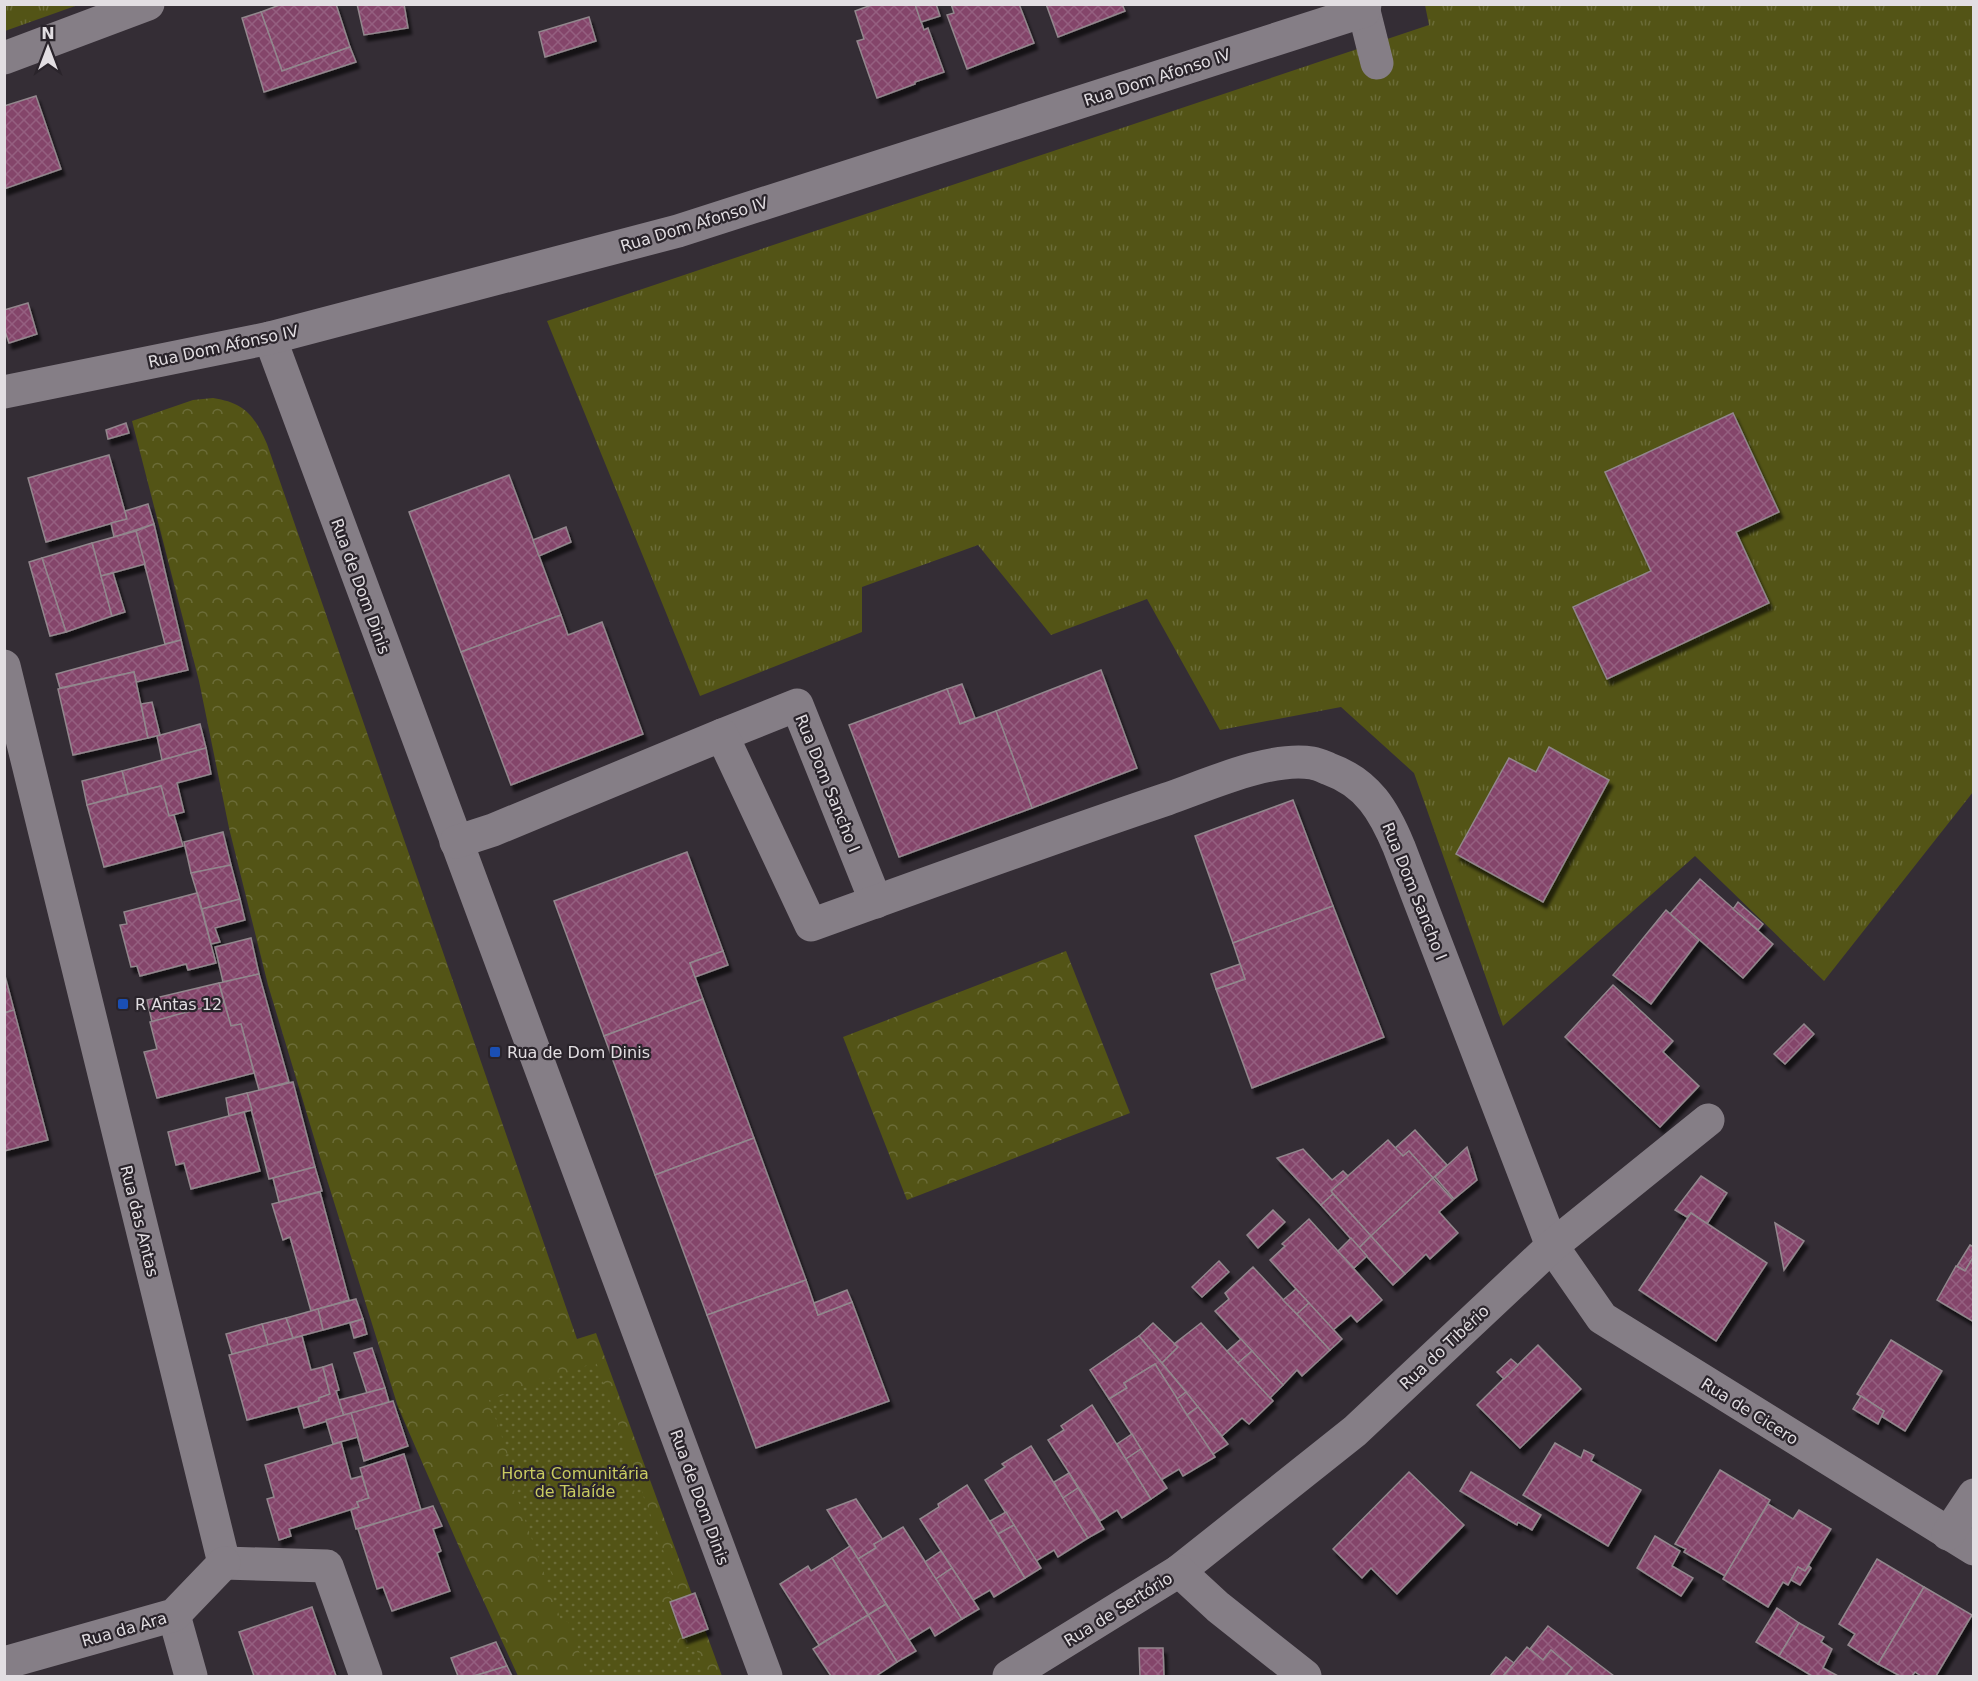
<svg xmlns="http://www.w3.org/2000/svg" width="1978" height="1681" font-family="'DejaVu Sans',sans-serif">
<defs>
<pattern id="grass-tufts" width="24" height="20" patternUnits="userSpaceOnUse" patternTransform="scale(1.5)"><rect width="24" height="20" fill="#535416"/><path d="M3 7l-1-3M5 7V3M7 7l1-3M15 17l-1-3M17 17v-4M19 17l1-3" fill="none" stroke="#6b6c38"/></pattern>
<pattern id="park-crowns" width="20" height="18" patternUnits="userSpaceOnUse" patternTransform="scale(1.5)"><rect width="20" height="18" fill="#535416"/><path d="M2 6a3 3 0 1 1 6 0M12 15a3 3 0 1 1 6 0" fill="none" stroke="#6b6c38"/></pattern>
<pattern id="garden-dots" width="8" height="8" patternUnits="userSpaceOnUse" patternTransform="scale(1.5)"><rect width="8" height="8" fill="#535416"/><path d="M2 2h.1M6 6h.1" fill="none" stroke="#6b6c38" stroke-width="1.8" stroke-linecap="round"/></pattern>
<pattern id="building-cross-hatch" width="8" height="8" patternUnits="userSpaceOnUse" patternTransform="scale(1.5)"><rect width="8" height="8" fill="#84456b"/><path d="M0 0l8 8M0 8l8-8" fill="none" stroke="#955f80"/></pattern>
<filter id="shadow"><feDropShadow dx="3.5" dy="6" stdDeviation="1.5" flood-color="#0009"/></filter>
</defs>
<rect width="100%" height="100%" fill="#342d35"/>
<g fill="url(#grass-tufts)">
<polygon points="5,4 78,4 78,5 5,31"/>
<polygon points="1425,5 1973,5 1973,792 1824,981 1695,856 1503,1026 1414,773 1341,707 1220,730 1147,599 1051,635 978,545 862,587 862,632 700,696 547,321 1429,25"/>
</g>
<g fill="url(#park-crowns)">
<path d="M 213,398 C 245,403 254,415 267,444 L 577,1339 L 596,1333 L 722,1676 L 518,1676 L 466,1563 L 398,1407 L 319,1154 L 268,985 L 229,828 L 199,681 L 132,421 L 193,400 Z"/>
<polygon points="1066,951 1130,1113 907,1200 843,1037"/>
</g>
<polygon fill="url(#garden-dots)" points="596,1362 677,1589 659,1596 678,1650 695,1645 705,1676 588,1676 568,1621 562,1623 502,1456 508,1454 489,1400"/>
<g fill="url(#building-cross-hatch)" stroke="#92878d" stroke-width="1.5" filter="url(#shadow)">
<polygon points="282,4 336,4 350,47 282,71 261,12"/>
<polygon points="357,4 404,4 408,28 364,35"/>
<polygon points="874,4 915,4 924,30 928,28 944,72 915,82 915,84 877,98 857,41 864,39 855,11"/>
<polygon points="915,4 936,4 940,16 921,22"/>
<polygon points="951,4 1019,4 1034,43 967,69 947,15 954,13"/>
<polygon points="1046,4 1122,4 1125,11 1058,37"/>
<polygon points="261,12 282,71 350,47 356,62 264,92 242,18"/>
<polygon points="589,17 596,41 545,57 539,32"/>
<polygon points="36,96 61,169 4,189 4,106"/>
<polygon points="28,303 37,334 9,343 4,328 4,310"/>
<polygon points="1733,413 1779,512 1736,532 1769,603 1607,679 1573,607 1651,571 1605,472"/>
<polygon points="126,423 129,433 108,439 106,430"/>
<polygon points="109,455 127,519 46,542 28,478"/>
<polygon points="509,475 561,615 461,652 409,512"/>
<polygon points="148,504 154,524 114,537 111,523 127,519 125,511"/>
<polygon points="154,524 181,640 165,644 136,531"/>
<polygon points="566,527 571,542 539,556 533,540"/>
<polygon points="136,531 145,564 101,576 92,543"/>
<polygon points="92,543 112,616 66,632 42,558"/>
<polygon points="42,558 66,632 50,636 29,562"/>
<polygon points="113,573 125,612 112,616 101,576"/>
<polygon points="561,615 568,635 602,622 643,734 511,785 461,652"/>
<polygon points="181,640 188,670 136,682 134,672 60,688 56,674"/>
<polygon points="1101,670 1137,768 1032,808 996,711"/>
<polygon points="134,672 148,738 73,755 58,689"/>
<polygon points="962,684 975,718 960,724 947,689"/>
<polygon points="947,689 960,724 996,711 1032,808 899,857 849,725"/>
<polygon points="152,702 160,735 148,738 141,704"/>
<polygon points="200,724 206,748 162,760 157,736"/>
<polygon points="1549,747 1609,780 1543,902 1456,854 1509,758 1536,772"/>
<polygon points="206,748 211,774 177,783 184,812 169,816 161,786 128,794 122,771"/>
<polygon points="122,771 128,794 87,805 82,781"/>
<polygon points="161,786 169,816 174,815 183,846 104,867 87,805"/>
<polygon points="1293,800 1333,906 1233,943 1195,836"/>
<polygon points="223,832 231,865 191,873 184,842"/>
<polygon points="687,852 723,951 690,963 703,999 604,1036 554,901"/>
<polygon points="231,865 240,899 202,909 191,873"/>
<polygon points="1700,879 1773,944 1743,978 1670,914"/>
<polygon points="197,893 216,963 188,970 186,964 140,976 137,966 131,967 120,925 127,924 124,912"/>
<polygon points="240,899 245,920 215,928 220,942 211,944 202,909"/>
<polygon points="1738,902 1763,924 1758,930 1733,909"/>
<polygon points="1333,906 1384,1037 1252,1088 1216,989 1245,979 1233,943"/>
<polygon points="1666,910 1699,940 1651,1004 1613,975"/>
<polygon points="251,938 259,974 223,982 215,947"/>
<polygon points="723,951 728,965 695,977 690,963"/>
<polygon points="1240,964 1245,979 1216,989 1211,974"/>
<polygon points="4,972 14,1010 4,1013"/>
<polygon points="259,974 289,1082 259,1090 241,1024 231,1026 219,983"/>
<polygon points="219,983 224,1002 152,1022 147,1000"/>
<polygon points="1613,985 1673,1041 1663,1052 1699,1086 1660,1127 1565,1037"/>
<polygon points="703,999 754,1138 655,1175 604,1036"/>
<polygon points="224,1002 231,1026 241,1024 254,1073 157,1098 144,1052 157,1049 150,1022"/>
<polygon points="14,1010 48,1140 4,1151 4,1013"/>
<polygon points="1804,1024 1814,1034 1785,1064 1774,1054"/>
<polygon points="293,1082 315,1167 269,1179 247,1093"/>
<polygon points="247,1093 252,1110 229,1116 226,1098"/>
<polygon points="244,1112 260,1171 191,1189 184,1163 176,1165 168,1132"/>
<polygon points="1415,1130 1447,1165 1433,1178 1409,1151 1403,1156 1395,1148"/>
<polygon points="754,1138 806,1280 707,1315 655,1175"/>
<polygon points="1388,1140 1403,1156 1409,1151 1433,1178 1371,1236 1331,1191"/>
<polygon points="1467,1147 1477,1180 1454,1199 1435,1177"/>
<polygon points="1303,1149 1332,1180 1343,1171 1348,1176 1331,1191 1333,1194 1321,1205 1277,1158"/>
<polygon points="315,1167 322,1191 279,1202 273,1178"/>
<polygon points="1701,1176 1727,1193 1707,1224 1691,1213 1687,1217 1675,1210"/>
<polygon points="1433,1178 1453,1200 1439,1212 1458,1233 1430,1259 1426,1254 1405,1274 1371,1236"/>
<polygon points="320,1192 349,1300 311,1311 290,1237 283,1240 272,1204"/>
<polygon points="1333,1194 1371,1236 1359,1248 1321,1205"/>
<polygon points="1273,1210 1285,1222 1258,1248 1247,1235"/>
<polygon points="1691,1213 1767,1263 1716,1341 1639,1290"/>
<polygon points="1309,1219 1382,1300 1357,1322 1351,1315 1333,1330 1270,1260 1285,1246 1282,1244"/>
<polygon points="1775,1223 1804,1241 1784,1270"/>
<polygon points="1371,1236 1405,1274 1393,1285 1359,1248"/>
<polygon points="1351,1238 1367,1256 1354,1268 1338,1251"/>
<polygon points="1970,1245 1974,1247 1974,1256 1965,1271 1957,1266"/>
<polygon points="1974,1256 1974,1322 1937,1300 1956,1266 1965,1271"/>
<polygon points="1219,1261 1229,1272 1202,1297 1192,1287"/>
<polygon points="1253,1267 1330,1350 1302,1376 1297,1370 1283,1385 1215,1311 1229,1299 1225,1293"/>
<polygon points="806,1280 818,1315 852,1302 889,1401 756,1448 707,1315"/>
<polygon points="1296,1289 1309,1303 1297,1314 1283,1300"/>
<polygon points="847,1290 852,1302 818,1315 814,1303"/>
<polygon points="356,1299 363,1319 323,1330 318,1309"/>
<polygon points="1309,1303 1342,1339 1330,1350 1297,1314"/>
<polygon points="318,1309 323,1330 293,1338 286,1318"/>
<polygon points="286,1318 293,1338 268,1345 262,1324"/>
<polygon points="363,1319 367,1334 354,1338 350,1323"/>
<polygon points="1153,1323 1178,1347 1162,1363 1139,1336"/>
<polygon points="1201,1323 1273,1401 1249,1424 1242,1418 1222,1436 1162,1363 1178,1347 1174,1344"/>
<polygon points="262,1324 268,1345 232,1354 226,1334"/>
<polygon points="302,1336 311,1370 323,1367 330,1394 319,1398 319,1401 247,1420 229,1355"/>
<polygon points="1139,1336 1186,1392 1177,1399 1155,1364 1124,1383 1127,1388 1109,1399 1090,1370"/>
<polygon points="1241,1339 1252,1351 1238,1363 1227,1351"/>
<polygon points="1891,1340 1942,1371 1905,1431 1881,1416 1884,1411 1857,1394"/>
<polygon points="1538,1345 1581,1389 1520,1448 1477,1405"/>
<polygon points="372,1348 385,1388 367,1393 354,1353"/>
<polygon points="1252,1351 1283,1385 1270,1398 1238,1363"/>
<polygon points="1511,1359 1518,1365 1504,1379 1497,1372"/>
<polygon points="332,1364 339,1390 336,1391 344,1416 304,1428 298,1407 319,1401 319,1398 330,1394 323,1367"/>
<polygon points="1155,1364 1215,1457 1183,1476 1179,1469 1161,1480 1109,1399 1127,1388 1124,1383"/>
<polygon points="385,1388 389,1402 344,1416 339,1400"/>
<polygon points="1186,1392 1198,1407 1187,1415 1177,1399"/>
<polygon points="1861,1396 1884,1411 1878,1424 1853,1409"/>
<polygon points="393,1401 408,1446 364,1461 351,1413"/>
<polygon points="1092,1405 1151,1499 1122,1518 1117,1510 1100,1521 1048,1440 1064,1430 1061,1426"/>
<polygon points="1198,1407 1228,1444 1213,1454 1187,1415"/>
<polygon points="351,1413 358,1437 333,1444 326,1420"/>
<polygon points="1132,1434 1141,1449 1126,1459 1117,1444"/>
<polygon points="341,1442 351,1479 362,1476 369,1498 357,1502 359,1507 289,1529 291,1536 279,1540 267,1499 274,1497 265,1465"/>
<polygon points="1555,1443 1581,1458 1584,1450 1594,1455 1591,1461 1641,1490 1608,1546 1523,1495"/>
<polygon points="1031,1446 1088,1538 1058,1557 1054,1550 1036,1561 985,1480 1005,1467 1002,1464"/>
<polygon points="1141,1449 1167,1488 1151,1499 1126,1459"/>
<polygon points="404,1454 421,1510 356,1529 351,1510 359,1507 357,1502 369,1498 360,1468"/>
<polygon points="1720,1470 1770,1500 1725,1576 1684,1552 1686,1549 1675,1544"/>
<polygon points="1409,1472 1464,1525 1397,1594 1371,1568 1362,1578 1333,1549"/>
<polygon points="1471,1472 1541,1515 1532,1530 1518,1522 1517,1525 1460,1491"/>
<polygon points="1069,1473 1078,1488 1063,1498 1054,1482"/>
<polygon points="967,1485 1025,1578 994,1597 990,1590 973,1600 920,1519 939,1507 938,1504"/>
<polygon points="1078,1488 1104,1529 1088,1538 1063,1498"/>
<polygon points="856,1499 883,1540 874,1544 876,1548 858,1559 827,1510"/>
<polygon points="1768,1504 1793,1519 1799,1510 1831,1529 1805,1571 1798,1567 1788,1585 1783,1582 1768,1607 1723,1579"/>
<polygon points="433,1506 442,1526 433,1529 441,1551 437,1553 450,1591 392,1611 383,1587 377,1589 358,1529"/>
<polygon points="1006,1512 1014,1525 998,1534 990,1521"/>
<polygon points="1014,1525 1041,1568 1025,1578 998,1534"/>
<polygon points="903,1527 962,1619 935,1636 930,1627 909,1640 858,1559 876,1548 874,1544"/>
<polygon points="1655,1536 1680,1551 1672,1566 1693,1578 1681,1596 1637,1568"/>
<polygon points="850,1546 886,1604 868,1615 832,1558"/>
<polygon points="941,1551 952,1568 936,1579 925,1562"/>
<polygon points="832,1558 868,1615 819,1645 780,1584 808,1566 811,1571"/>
<polygon points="1877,1559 1924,1587 1878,1664 1848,1645 1855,1634 1839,1624"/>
<polygon points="1809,1566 1811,1568 1800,1585 1791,1580 1798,1567 1805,1571"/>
<polygon points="952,1568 979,1609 962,1619 936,1579"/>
<polygon points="1924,1587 1972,1615 1936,1676 1921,1676 1915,1672 1912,1676 1900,1676 1878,1664"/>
<polygon points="695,1593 708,1629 683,1638 670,1602"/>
<polygon points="886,1604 916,1651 897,1662 868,1615"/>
<polygon points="312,1607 336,1676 254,1676 239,1632"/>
<polygon points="1777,1608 1799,1623 1779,1656 1756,1642"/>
<polygon points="868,1615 897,1662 876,1676 831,1676 813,1649"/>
<polygon points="1799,1623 1824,1637 1821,1642 1832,1649 1823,1668 1838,1676 1812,1676 1779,1656"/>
<polygon points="1548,1626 1614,1676 1569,1676 1566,1675 1572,1668 1551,1650 1543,1660 1530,1649"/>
<polygon points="496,1642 507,1666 474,1676 458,1676 451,1658"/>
<polygon points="1527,1647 1543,1660 1551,1650 1572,1668 1566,1675 1569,1676 1503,1676"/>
<polygon points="1139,1648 1163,1648 1164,1676 1140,1676"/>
<polygon points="1506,1657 1514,1663 1503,1676 1490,1676"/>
<polygon points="507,1666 512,1676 474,1676"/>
</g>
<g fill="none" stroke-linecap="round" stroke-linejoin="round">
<g stroke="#857e86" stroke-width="33">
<polyline points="1364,11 1377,63"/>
<polyline points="4,58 148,4"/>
<polyline points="270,338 766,1676"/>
<polyline points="4,392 270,338 678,231 1364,11 1365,4"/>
<polyline points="4,666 224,1563"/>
<polyline points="722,735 797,705 876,902"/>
<path d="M 456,842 L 493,830 L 722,735 L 811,925 C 930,882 1048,839 1167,799 C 1207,785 1271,756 1312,763 C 1318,764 1324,767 1329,769 C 1368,783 1384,811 1399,847 L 1552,1246 L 1602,1318 L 1974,1549"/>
<polyline points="1948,1534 1974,1495"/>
<polyline points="224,1563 327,1566 366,1676"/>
<polyline points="1179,1571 1355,1431 1552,1246 1708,1120"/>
<polyline points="174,1615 191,1676"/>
<polyline points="4,1663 174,1615 224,1563"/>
<polyline points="1009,1676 1179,1571 1218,1607 1305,1676"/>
</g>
</g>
<g fill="#1a4fb4" stroke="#2a242b" stroke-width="2">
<rect x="117" y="998" width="12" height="12" rx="3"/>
<rect x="489" y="1046" width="12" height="12" rx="3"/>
</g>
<g text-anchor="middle" stroke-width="4.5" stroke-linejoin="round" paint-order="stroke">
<g font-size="16" fill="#e2dee2" stroke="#2a242b">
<text transform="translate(1157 77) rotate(-18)" y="6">Rua Dom Afonso IV</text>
<text transform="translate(694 224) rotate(-17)" y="6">Rua Dom Afonso IV</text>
<text transform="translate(223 346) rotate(-12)" y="6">Rua Dom Afonso IV</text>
<text transform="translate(361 586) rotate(70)" y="6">Rua de Dom Dinis</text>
<text transform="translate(828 783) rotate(68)" y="6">Rua Dom Sancho I</text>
<text transform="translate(1415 891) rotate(68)" y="6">Rua Dom Sancho I</text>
<text transform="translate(140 1221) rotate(76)" y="6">Rua das Antas</text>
<text transform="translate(1444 1347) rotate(-43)" y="6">Rua do Tibério</text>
<text transform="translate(1750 1411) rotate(32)" y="6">Rua de Cicero</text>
<text transform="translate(700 1497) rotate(70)" y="6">Rua de Dom Dinis</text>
<text transform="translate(1118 1609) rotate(-32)" y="6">Rua de Sertório</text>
<text transform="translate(124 1629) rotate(-16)" y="6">Rua da Ara</text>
</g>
<g font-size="16" fill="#e2dee2" stroke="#2a242b" text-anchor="start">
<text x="135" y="1010">R Antas 12</text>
<text x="507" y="1058">Rua de Dom Dinis</text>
</g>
<g font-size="16" fill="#c9cb61" stroke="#2a242b">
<text x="575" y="1479">Horta Comunitária<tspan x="575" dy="18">de Talaíde</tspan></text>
</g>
</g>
<rect width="1978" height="1681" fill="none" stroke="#e2dee2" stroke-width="12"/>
<g transform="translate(48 48)" stroke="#2a242b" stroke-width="4.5" paint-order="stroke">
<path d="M0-4.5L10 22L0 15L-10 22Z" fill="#e2dee2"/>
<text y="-9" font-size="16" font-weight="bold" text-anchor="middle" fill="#e2dee2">N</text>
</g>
</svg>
